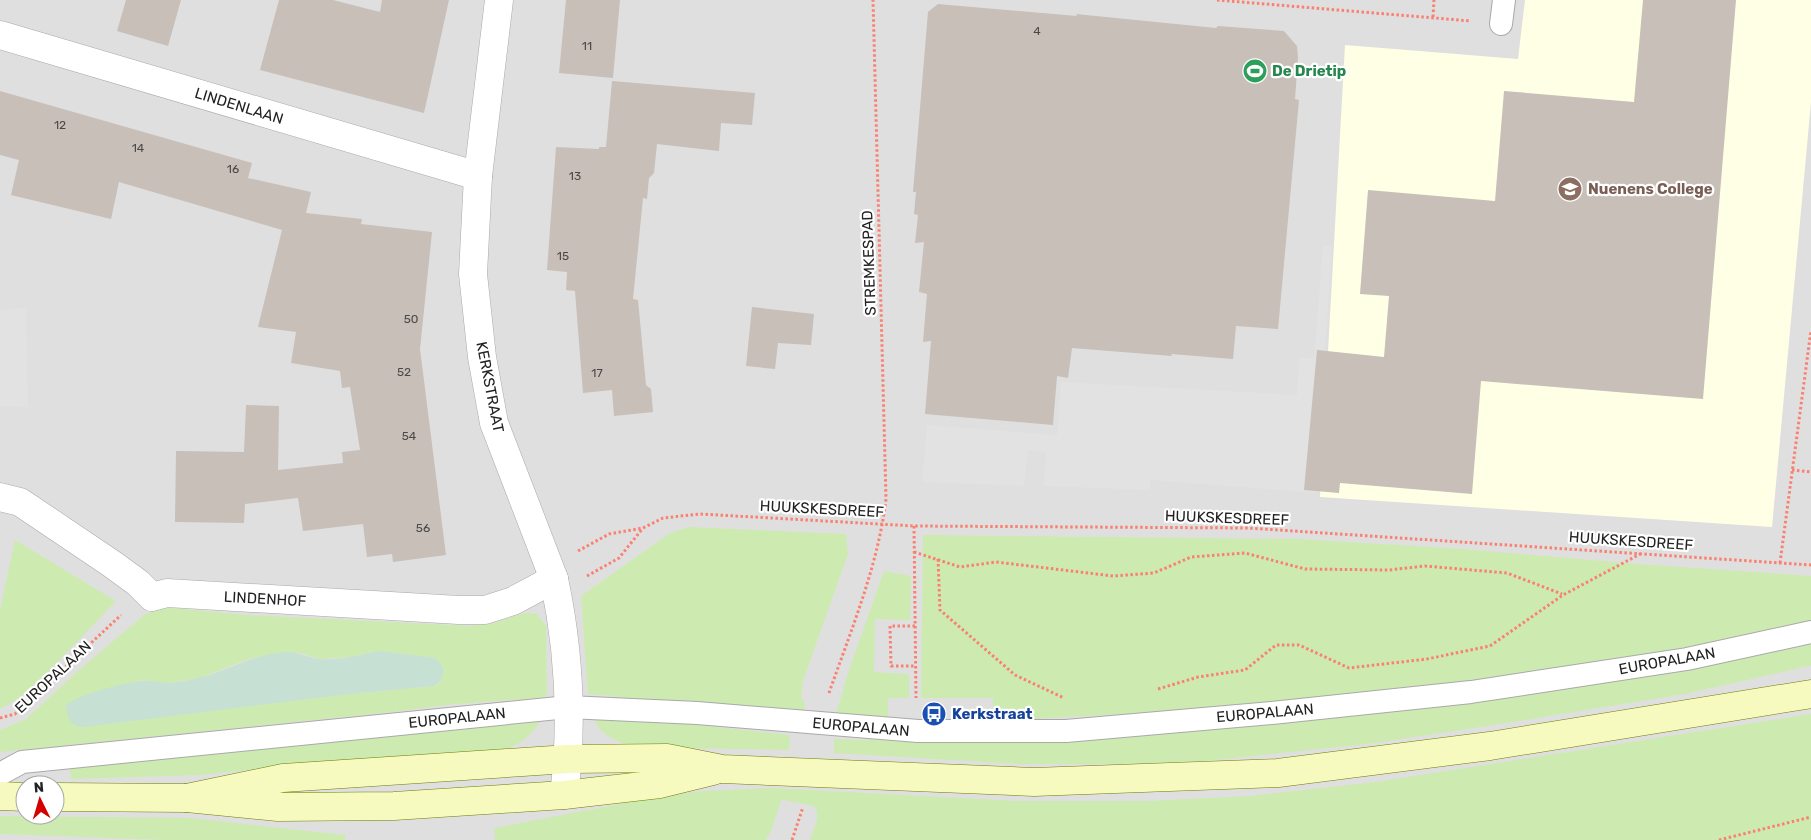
<svg xmlns="http://www.w3.org/2000/svg" width="1811" height="840" font-family="Rubik,sans-serif">
<rect width="100%" height="100%" fill="#f2efe9"/>
<path fill="#e0dfdf" fill-rule="evenodd" d="M 0,0 L 1811,0 L 1811,840 L 0,840 ZM 25,785 L 55,785 L 55,815 L 25,815 Z"/>
<polygon fill="#ffffe5" points="1525,0 1811,0 1811,102 1772,527 1320,497 1345,45 1518,59"/>
<g fill="#cdebb0" fill-rule="evenodd">
<polygon points="689,527 846,534 848,554 803,681 801,698 805,703 803,715 588,694 581,596 670,533"/>
<polygon points="923,535 1299,539 1463,549 1638,564 1811,576 1811,622 1774,631 1676,649 1472,681 1217,709 993,721 993,698 921,698"/>
<polygon points="15,540 116,601 46,674 19,698 0,709 0,610"/>
<polygon points="884,571 911,576 910,620 875,619 874,672 909,674 909,698 888,698 888,722 835,718 848,673"/>
<path d="M 171,608 L 248,615 L 472,626 C 480,624 489,624 497,622 C 511,618 522,610 537,614 L 546,626 L 547,695 L 540,698 L 455,704 L 392,712 L 0,752 L 0,730 L 26,719 L 79,670 L 144,615 L 157,609 ZM 379,651 L 435,658 L 440,683 L 433,686 L 349,694 L 113,687 L 143,680 L 170,683 L 200,678 L 249,659 L 286,652 L 301,653 L 319,659 L 353,657 Z"/>
<path d="M 1811,644 L 1811,666 L 1804,667 L 1685,694 L 1532,719 L 1376,743 L 1207,761 L 1132,764 L 1018,764 L 834,753 L 834,739 C 878,740 923,742 967,741 C 1144,739 1319,721 1494,697 C 1600,682 1706,668 1811,644 Z"/>
<path d="M 1811,714 L 1811,840 L 810,840 C 813,830 822,814 814,806 L 784,800 L 781,800 L 772,829 L 766,840 L 495,840 L 494,828 L 673,794 L 705,791 L 771,788 L 1018,801 L 1146,801 L 1249,796 L 1375,782 Z"/>
<path d="M 595,718 L 642,719 L 790,735 L 789,750 L 635,747 C 621,743 597,735 595,718 Z"/>
<path d="M 539,719 L 540,722 C 527,740 516,748 494,751 L 335,761 L 202,775 L 71,779 L 70,768 Z"/>
<polygon points="0,816 191,818 346,835 345,840 165,840 0,834"/>
</g>
<path fill="#c6e0d4" d="M 379,651 L 435,658 C 447,667 446,680 433,686 L 349,694 L 84,727 C 70,727 67,717 66,705 C 79,694 124,683 141,681 C 150,680 159,682 168,683 C 178,683 189,680 198,678 C 228,672 254,653 286,652 C 298,651 307,658 319,659 C 337,661 361,655 379,651 Z"/>
<g fill="#e2e2e2">
<polygon points="1323,245 1332,246 1316,493 1150,480 1150,490 1044,486 1046,452 1028,450 1024,486 922,482 927,425 1057,435 1061,382 1297,395 1299,358 1314,358"/>
<polygon points="26,308 28,407 0,406 0,310"/>
</g>
<g fill="#c7bfb8">
<polygon points="126,0 181,0 168,46 117,31"/>
<polygon points="279,0 333,0 380,12 382,0 449,0 424,113 260,70"/>
<polygon points="566,0 620,0 613,78 559,73"/>
<polygon points="1643,0 1736,0 1703,399 1481,381 1472,494 1340,483 1339,493 1304,490 1317,350 1384,357 1389,296 1360,294 1368,190 1495,201 1504,91 1634,102"/>
<polygon points="938,4 1077,16 1076,14 1216,28 1218,26 1284,31 1297,46 1298,58 1295,99 1299,100 1278,329 1236,326 1233,359 1171,354 1172,356 1072,348 1068,378 1057,376 1053,425 925,414 931,341 923,342 927,294 919,292 924,242 915,243 918,215 914,214 916,192 913,192 928,12"/>
<polygon points="612,81 755,93 752,125 721,123 719,151 657,144 654,173 649,178 647,199 643,198 633,299 638,300 646,385 651,389 653,412 614,416 612,390 583,393 575,291 566,290 567,272 547,270 556,147 599,149 599,147 606,147"/>
<polygon points="0,91 252,163 248,178 311,192 306,213 362,219 361,224 432,232 420,349 446,555 393,562 392,554 367,557 363,524 303,531 298,498 245,504 244,523 175,522 176,451 244,452 246,405 279,406 278,470 343,463 342,452 360,450 350,387 342,388 340,371 291,363 296,332 258,327 282,230 119,182 111,219 11,195 19,160 0,155"/>
<polygon points="752,307 814,314 811,345 778,343 775,369 746,366"/>
</g>
<g fill="none" stroke-linecap="round" stroke-linejoin="round">
<defs>
<g id="service">
<polyline points="1501,24 1504,0"/>
<polyline points="0,774 22,762 568,707 697,713 918,731 1066,731 1272,713 1471,692 1687,659 1811,632"/>
</g>
<g id="minor">
<path d="M 499,0 L 478,176 L 473,274 L 482,357 L 494,423 L 554,579 C 569,650 573,723 564,795"/>
<polyline points="0,35 478,176"/>
<polyline points="0,497 20,502 112,564 138,583 152,597 167,593 459,610 485,610 513,601 554,579"/>
</g>
<g id="secondary">
<polyline points="0,796 25,797"/>
<polyline points="55,797 187,798 278,807 394,806 564,795 660,784 713,771"/>
<polyline points="187,798 283,778 568,759 667,758 722,769 1034,782 1278,773 1490,746 1811,694"/>
</g>
</defs>
<use href="#service" stroke="#a9a9a9" stroke-width="24"/>
<use href="#minor" stroke="#a9a9a9" stroke-width="29"/>
<use href="#secondary" stroke="#707d05" stroke-width="29"/>
<g stroke="#fa8072" stroke-width="3" stroke-dasharray="2.5 2.5" stroke-linecap="butt">
<polyline points="1217,0 1471,21"/>
<polyline points="1433,17 1434,0"/>
<polyline points="1792,470 1811,472"/>
<polyline points="914,526 916,698"/>
<polyline points="578,551 609,534 643,528 663,518 700,514 914,526 1248,528 1811,565"/>
<polyline points="914,552 960,567 996,562 1113,576 1154,573 1191,557 1245,553 1305,569 1389,570 1425,566 1507,573 1562,594"/>
<polyline points="938,559 940,610 1015,675 1064,698"/>
<polyline points="1780,563 1811,330"/>
<polyline points="587,576 619,558 643,528"/>
<polyline points="915,626 890,626 891,666 916,666"/>
<polyline points="1158,689 1198,677 1245,670 1276,645 1299,645 1349,668 1427,659 1490,646 1563,595 1642,553"/>
<path d="M 829,693 C 851,630 878,566 886,499 L 873,0"/>
<polyline points="0,718 15,714 121,615"/>
<polyline points="792,840 803,807"/>
<polyline points="1719,840 1811,817"/>
</g>
<use href="#service" stroke="#fff" stroke-width="22"/>
<use href="#minor" stroke="#fff" stroke-width="28"/>
<use href="#secondary" stroke="#f7fabf" stroke-width="28"/>
</g>
<defs>
<symbol id="stadium-disc" viewBox="-11 -11 22 22"><circle r="9.5" fill="#2e9e5b" stroke="#fff"/><path d="M0-5a6.5 5 0 1 0 0 10a6.5 5 0 1 0 0-10ZM-3.5-1.8h7v3.6h-7Z" fill="#fff"/></symbol>
<symbol id="school-disc" viewBox="-11 -11 22 22"><circle r="9.5" fill="#8d6e63" stroke="#fff"/><path d="M0-5L7-2L0 1L-7-2ZM-4 1L0 2.5L4 1V4Q0 6-4 4Z" fill="#fff"/></symbol>
<symbol id="bus-disc" viewBox="-11 -11 22 22"><circle r="9.5" fill="#1a4fb4" stroke="#fff"/><path d="M-5-6H5V4H4V6H2V4H-2V6H-4V4H-5ZM-3.5-4V0h7V-4ZM-3.5 1.2v1.5H-2V1.2ZM2 1.2v1.5H3.5V1.2Z" fill="#fff"/></symbol>
</defs>
<g fill-rule="evenodd">
<use href="#stadium-disc" x="1241" y="57" width="28" height="28"/>
<use href="#school-disc" x="1556" y="175" width="28" height="28"/>
<use href="#bus-disc" x="920" y="700" width="28" height="28"/>
</g>
<g text-anchor="middle" stroke-width="4.5" stroke-linejoin="round" paint-order="stroke">
<g font-size="12" fill="#4b4948">
<text x="1037" y="35">4</text>
<text x="587" y="50">11</text>
<text x="60" y="129">12</text>
<text x="138" y="152">14</text>
<text x="233" y="173">16</text>
<text x="575" y="180">13</text>
<text x="563" y="260">15</text>
<text x="411" y="323">50</text>
<text x="404" y="376">52</text>
<text x="597" y="377">17</text>
<text x="409" y="440">54</text>
<text x="423" y="532">56</text>
</g>
<g font-size="15" font-weight="bold" fill="#27864d" stroke="#fff" text-anchor="start">
<text x="1272" y="76">De Drietip</text>
</g>
<g font-size="15" fill="#222" stroke="#fff">
<text transform="translate(239 106) rotate(17)" y="5">LINDENLAAN</text>
<text transform="translate(869 263) rotate(-92)" y="5">STREMKESPAD</text>
<text transform="translate(490 387) rotate(79)" y="5">KERKSTRAAT</text>
<text transform="translate(822 509) rotate(3)" y="5">HUUKSKESDREEF</text>
<text transform="translate(1227 518) rotate(2)" y="5">HUUKSKESDREEF</text>
<text transform="translate(1631 541) rotate(4)" y="5">HUUKSKESDREEF</text>
<text transform="translate(265 599) rotate(3)" y="5">LINDENHOF</text>
<text transform="translate(1667 661) rotate(-10)" y="5">EUROPALAAN</text>
<text transform="translate(53 677) rotate(-43)" y="5">EUROPALAAN</text>
<text transform="translate(1265 713) rotate(-5)" y="5">EUROPALAAN</text>
<text transform="translate(457 718) rotate(-6)" y="5">EUROPALAAN</text>
<text transform="translate(861 727) rotate(5)" y="5">EUROPALAAN</text>
</g>
<g font-size="15" font-weight="bold" fill="#785e54" stroke="#fff" text-anchor="start">
<text x="1588" y="194">Nuenens College</text>
</g>
<g font-size="15" font-weight="bold" fill="#164399" stroke="#fff" text-anchor="start">
<text x="952" y="719">Kerkstraat</text>
</g>
</g>
<g transform="translate(40 800) rotate(355)"><circle r="24" fill="#ffffff" stroke="#a7a7a7"/>
<path d="M0-4L9 19L0 12L-9 19Z" fill="#d40000"/>
<text y="-8" font-size="14" font-weight="bold" text-anchor="middle" fill="#222222">N</text>
</g>
</svg>
